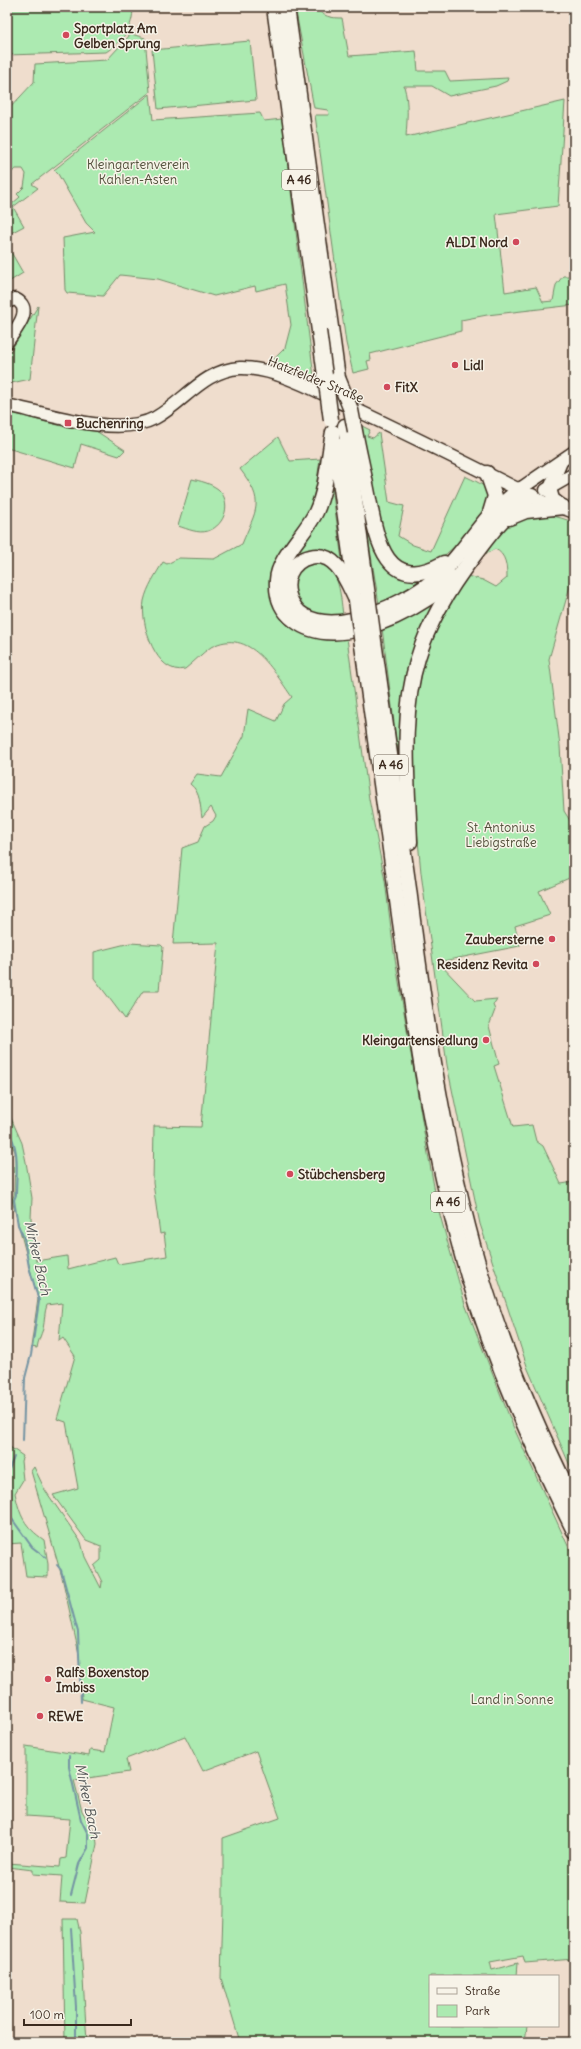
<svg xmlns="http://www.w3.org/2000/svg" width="581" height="2049" font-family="Delius,sans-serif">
<rect width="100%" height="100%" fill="#efddcd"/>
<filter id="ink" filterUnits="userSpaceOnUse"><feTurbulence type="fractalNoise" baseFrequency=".025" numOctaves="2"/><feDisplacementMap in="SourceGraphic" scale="8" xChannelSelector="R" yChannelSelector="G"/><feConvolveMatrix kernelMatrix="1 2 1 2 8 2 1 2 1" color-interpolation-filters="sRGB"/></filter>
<g filter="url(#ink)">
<g fill="#aceab1" stroke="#748a68">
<path d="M 7,7 L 133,7 C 133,28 123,41 106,52 L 7,55 Z"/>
<path d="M 295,7 L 316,7 C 323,17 331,18 342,18 L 349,56 L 416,51 L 418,71 L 445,71 L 450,81 L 508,78 L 507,81 L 496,86 L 449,96 L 432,86 L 404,86 C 409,104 407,119 406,137 L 565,101 L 558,206 L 496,214 L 505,292 L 536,287 L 543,302 L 553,301 L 556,285 L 563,276 L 574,276 L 574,305 L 487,315 L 461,320 L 461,331 L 370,354 L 371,360 L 367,361 L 369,369 L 353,373 L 346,343 L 315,115 L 329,115 L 328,110 L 314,108 Z"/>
<polygon points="131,34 145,38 150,92 32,184 38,188 13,207 12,204 20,197 17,194 24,187 26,174 23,169 16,169 7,175 7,111 34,82 35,64 107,60"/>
<polygon points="250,41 256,100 158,109 152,50"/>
<polygon points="150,94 153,120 260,113 264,121 282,119 314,377 290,366 289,369 272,361 285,348 291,325 285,284 256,291 255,286 214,296 158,279 120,275 103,296 67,293 65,290 63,238 95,232 86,223 58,174 54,170"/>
<polygon points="13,207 24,226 7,235 7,211"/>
<polygon points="7,245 23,273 7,283"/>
<polygon points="38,306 30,379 7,384 7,357"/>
<polygon points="7,412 62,426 96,431 125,450 119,456 81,444 75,468 7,448"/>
<path d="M 362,426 L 370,430 L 367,436 L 373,438 L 379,433 L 389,502 L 404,506 L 398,536 L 413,545 L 431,551 L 465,476 C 472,480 488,485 489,494 C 490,506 479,517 472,526 C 457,545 431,577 403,562 C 399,561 395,559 392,556 C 379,542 366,450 362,426 Z"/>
<path d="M 278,437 L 290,461 L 320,459 L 315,494 L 275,607 C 291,636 317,633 347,638 L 369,799 L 385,881 L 394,952 L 424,1132 L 438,1208 L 465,1304 L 513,1426 L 574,1559 L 574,1959 L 525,1963 L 523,1956 L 490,1962 L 492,1970 L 518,1963 L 517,1976 L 430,1976 L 430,2026 L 527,2026 L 525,2042 L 240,2042 L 221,1978 L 223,1910 L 223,1838 L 280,1818 L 256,1751 L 203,1771 L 185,1736 L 126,1759 L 129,1772 L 74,1780 L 82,1811 L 96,1835 L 97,1844 L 85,1903 L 60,1902 L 62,1876 L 33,1874 L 33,1870 L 8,1867 L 8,1863 L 60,1867 L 61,1859 L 66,1858 L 70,1819 L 26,1816 L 26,1746 L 89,1756 L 90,1750 L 105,1752 L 114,1707 L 82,1699 L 79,1654 L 62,1577 L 31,1471 L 34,1467 L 45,1490 L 81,1542 L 85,1557 L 101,1588 L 102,1582 L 94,1566 L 101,1560 L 101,1546 L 86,1540 L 53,1495 L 78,1488 L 66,1422 L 57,1419 L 75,1356 L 63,1338 L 59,1341 L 62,1303 L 47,1305 C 44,1313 45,1320 43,1329 C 41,1335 38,1341 37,1348 L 31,1347 L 38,1299 L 12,1200 L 14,1195 L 15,1152 L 7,1132 L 7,1109 L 22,1143 L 26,1162 L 32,1198 L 31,1218 L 33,1236 L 32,1236 L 36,1261 L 67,1256 L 68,1269 L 115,1257 L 118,1264 L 167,1256 L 164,1233 L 160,1234 L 153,1183 L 154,1126 L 201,1127 L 218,943 L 173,944 L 182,848 L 198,842 L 205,826 L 213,821 L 216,816 L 211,807 L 202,818 C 200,806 201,792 190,784 L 197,774 L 221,777 L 244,736 L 248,709 L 276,721 L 284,704 L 292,697 C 274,672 250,626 211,647 C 202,653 194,662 185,669 C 156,676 140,624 144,601 C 147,587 156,574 163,562 L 167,564 L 179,558 L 214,559 L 242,544 C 256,509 266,503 240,469 Z"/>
<polygon points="330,473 343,567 315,551 281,584"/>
<path d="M 192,479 C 200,481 210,483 218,489 C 232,501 226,525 208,531 C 198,534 188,529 178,526 Z"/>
<polygon points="360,489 382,557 428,574 406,590 379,604"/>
<path d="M 523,515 C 542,515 556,514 574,523 L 570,586 L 549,659 L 560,746 L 564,811 L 574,827 L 574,876 L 539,891 L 550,915 L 515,926 L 520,946 L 438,962 L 475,1001 L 497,999 L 493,1005 L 495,1010 L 489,1026 L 499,1064 L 494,1066 L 513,1127 L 532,1125 L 536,1141 L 543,1146 L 561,1184 L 574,1182 L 574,1475 L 528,1369 L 480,1224 L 447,1065 L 421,873 L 414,796 L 413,745 L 417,696 L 426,653 L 444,612 L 467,576 L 483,580 L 496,587 L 507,578 C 507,566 506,554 495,549 L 486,554 L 503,527 Z"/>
<path d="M 311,563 C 340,560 340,594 343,615 C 336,616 328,617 321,615 C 295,610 282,575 311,563 Z"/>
<polygon points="445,591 423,629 403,793 382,628"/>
<polygon points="130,943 161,945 163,947 159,991 143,991 125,1019 94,978 94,952"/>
<path d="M 7,1445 L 23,1456 L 21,1461 L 23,1480 L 15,1493 C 20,1516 24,1526 44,1540 L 48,1564 L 48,1577 L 26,1576 L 21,1543 L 7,1544 Z"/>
<polygon points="63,1919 77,1919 80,1932 87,2042 65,2042"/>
</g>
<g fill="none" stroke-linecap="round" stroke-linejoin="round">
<g stroke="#7494a3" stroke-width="2">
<path d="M 7,1130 C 21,1148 16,1174 16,1195 L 14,1200 L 18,1225 L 24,1238 L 29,1267 L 39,1301 L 31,1355 L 25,1378 L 23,1440"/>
<polyline points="7,1474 14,1457"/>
<polyline points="7,1512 32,1547 45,1557"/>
<polyline points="57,1565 61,1570 78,1632 81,1702"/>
<polyline points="69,1756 69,1767 81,1820 88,1834 88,1848 79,1864 71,1895"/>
<polyline points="71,1928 76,2007 76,2042"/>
</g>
<defs>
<g id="major">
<path d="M 7,302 L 15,299 C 35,309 15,330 7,342"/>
<path d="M 7,405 C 48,414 118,438 155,418 C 184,402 204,370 240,368 C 275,367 319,392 350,407 C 414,437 476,468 539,500 C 550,506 563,507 574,512"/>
<polyline points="561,462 550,488 553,499 562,506"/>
<polyline points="520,489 574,452"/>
<polyline points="546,490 574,474"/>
</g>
<g id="highway">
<polyline points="274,7 319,331"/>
<polyline points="287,7 338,378"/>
<polyline points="345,426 368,596"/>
<path d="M 355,431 C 359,452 364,473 368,494 C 376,536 384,596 444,563"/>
<path d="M 333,432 C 328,458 327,488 316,512 C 306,533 278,558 277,580 C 276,596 281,610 294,620 C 330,649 394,621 427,599 C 437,593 444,584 452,577"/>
<polyline points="335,444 355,590"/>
<polyline points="487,473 495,496 489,516"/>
<polyline points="509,518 526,511 563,507"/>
<path d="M 356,600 C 347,582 336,550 310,557 C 301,559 294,565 290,573 C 284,587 289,602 299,612 C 313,624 334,624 351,620 C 384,612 419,595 444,571 C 460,554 473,535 488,517 C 498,507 509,498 520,489"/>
<path d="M 374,641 C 385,724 398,806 409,889 C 425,1017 444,1146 480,1270 C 503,1350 537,1427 574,1502"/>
<path d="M 362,645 C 374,735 387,825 399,915 C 416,1036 433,1158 468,1276 C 495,1364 533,1448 574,1531"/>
<path d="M 410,842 C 408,782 400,716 418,658 C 429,621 450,587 473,557 C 490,534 507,511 532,496"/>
</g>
</defs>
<use href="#major" stroke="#3b2a1e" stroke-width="15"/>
<use href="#highway" stroke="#3b2a1e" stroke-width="17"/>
<use href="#major" stroke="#f7f3e8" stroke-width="12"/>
<use href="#highway" stroke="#f7f3e8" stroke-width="14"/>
<defs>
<g id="highway-bridge">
<polyline points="319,331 331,420"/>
<polyline points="338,378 351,410 355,431"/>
<polyline points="368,596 374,641"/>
<polyline points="356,600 362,645"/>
</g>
</defs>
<use href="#highway-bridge" stroke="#3b2a1e" stroke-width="17" stroke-linecap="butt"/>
<use href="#highway-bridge" stroke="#f7f3e8" stroke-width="14"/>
</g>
</g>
<g fill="#d1495b" stroke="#f7f3e8" stroke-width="1.5">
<circle cx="66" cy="35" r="4"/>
<circle cx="516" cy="242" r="4"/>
<circle cx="455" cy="365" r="4"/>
<circle cx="387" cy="387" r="4"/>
<rect x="64" y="419" width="8" height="8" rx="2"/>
<circle cx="552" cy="939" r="4"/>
<circle cx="536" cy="964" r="4"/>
<circle cx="486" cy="1040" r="4"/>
<circle cx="290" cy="1174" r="4"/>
<circle cx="48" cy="1679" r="4"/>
<circle cx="40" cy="1716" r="4"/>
</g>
<g text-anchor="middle" stroke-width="3" stroke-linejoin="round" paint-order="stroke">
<g fill="#f7f3e8" stroke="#73665b" stroke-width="1">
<rect x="282" y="170" width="34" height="20" rx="3"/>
<rect x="374" y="755" width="34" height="20" rx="3"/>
<rect x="431" y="1192" width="34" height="20" rx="3"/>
</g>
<g font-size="12" font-weight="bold" fill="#3b2a1e">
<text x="299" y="184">A 46</text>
<text x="391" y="769">A 46</text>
<text x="448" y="1206">A 46</text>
</g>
<g font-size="13" font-weight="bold" fill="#3b2a1e" stroke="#f7f3e8" text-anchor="start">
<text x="74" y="33">Sportplatz Am<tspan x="74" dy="15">Gelben Sprung</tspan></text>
<text x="508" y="247" text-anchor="end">ALDI Nord</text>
<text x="463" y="370">Lidl</text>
<text x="395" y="392">FitX</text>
<text x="76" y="428">Buchenring</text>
<text x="544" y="944" text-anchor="end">Zaubersterne</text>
<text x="528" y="969" text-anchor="end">Residenz Revita</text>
<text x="478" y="1045" text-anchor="end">Kleingartensiedlung</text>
<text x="298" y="1179">Stübchensberg</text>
<text x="56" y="1677">Ralfs Boxenstop<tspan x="56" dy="15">Imbiss</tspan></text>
<text x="48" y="1721">REWE</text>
</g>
<g font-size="13" fill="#52503b" stroke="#f7f3e8">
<text x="138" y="169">Kleingartenverein<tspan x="138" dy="15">Kahlen-Asten</tspan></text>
<text x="501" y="832">St. Antonius<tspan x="501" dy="15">Liebigstraße</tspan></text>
<text x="512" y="1704">Land in Sonne</text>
</g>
<g font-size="13" fill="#3b2a1e" stroke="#f7f3e8">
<text transform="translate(316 379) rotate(22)" y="5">Hatzfelder Straße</text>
</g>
<g font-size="14" font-style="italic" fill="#535656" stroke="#f7f3e8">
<text transform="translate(38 1258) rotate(77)" y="5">Mirker Bach</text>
<text transform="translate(88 1801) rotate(78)" y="5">Mirker Bach</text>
</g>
</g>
<rect width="581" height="2049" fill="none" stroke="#f7f3e8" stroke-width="24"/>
<rect x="12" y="12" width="557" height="2025" fill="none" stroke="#3b2a1e" stroke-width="1.5" filter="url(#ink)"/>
<rect x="429" y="1975" width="130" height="52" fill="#f7f3e8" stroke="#aca397"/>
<rect x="437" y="1988" width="20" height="6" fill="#f7f3e8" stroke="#aca397"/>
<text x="465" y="1995" font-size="12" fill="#3b2a1e">Straße</text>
<rect x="437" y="2005" width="20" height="12" fill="#aceab1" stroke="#aca397"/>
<text x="465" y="2015" font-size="12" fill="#3b2a1e">Park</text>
<path d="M24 2019v6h107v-6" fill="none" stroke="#3b2a1e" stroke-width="2"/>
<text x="30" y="2019" font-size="12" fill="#3b2a1e" stroke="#f7f3e8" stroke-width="3" paint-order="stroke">100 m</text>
</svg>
